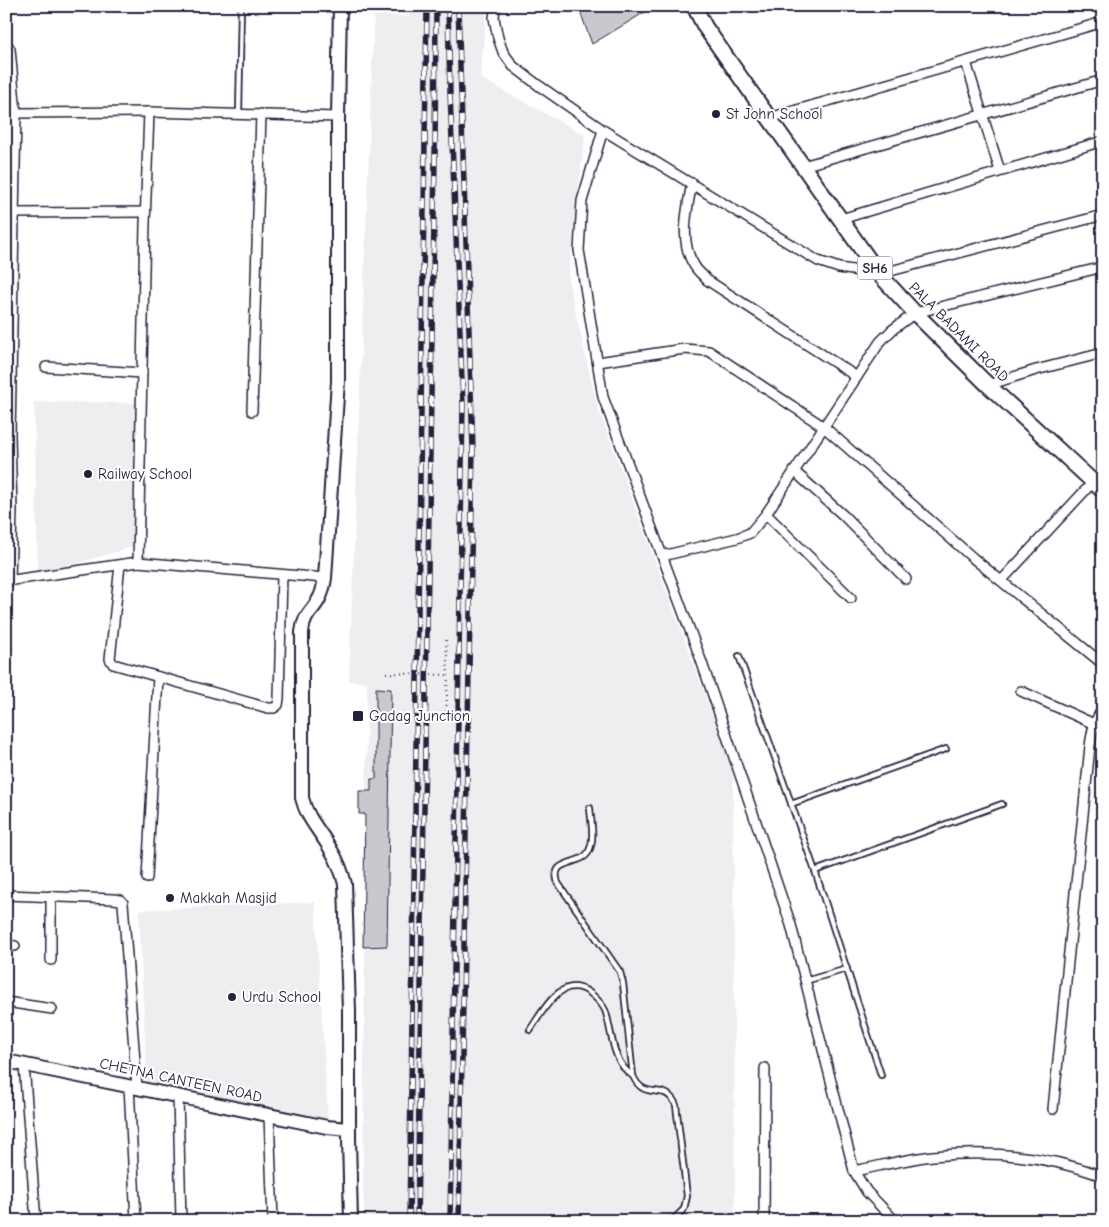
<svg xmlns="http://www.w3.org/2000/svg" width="1109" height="1227" font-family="'Comic Neue',sans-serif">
<rect width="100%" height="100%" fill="#fff"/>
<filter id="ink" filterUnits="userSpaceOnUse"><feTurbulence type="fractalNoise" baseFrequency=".02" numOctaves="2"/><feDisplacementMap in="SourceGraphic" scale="10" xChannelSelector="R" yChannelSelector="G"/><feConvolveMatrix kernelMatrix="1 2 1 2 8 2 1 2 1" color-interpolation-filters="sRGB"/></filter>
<g filter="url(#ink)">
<g fill="#eeeef1">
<polygon points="410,6 487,6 480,78 585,135 568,280 597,405 733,770 735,1221 365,1221 363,1193 367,682 349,681 374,14 409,17"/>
<polygon points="34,402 141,403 139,545 38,575"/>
<polygon points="315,902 328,1120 147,1083 139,910"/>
</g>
<g fill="#c8c8cf" stroke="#22223b">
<polygon points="578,6 655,6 592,44"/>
<polygon points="376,688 391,689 387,946 363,947 365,814 359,814 359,791 371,791 371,779 376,779"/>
</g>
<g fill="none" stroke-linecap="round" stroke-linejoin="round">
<defs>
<g id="lane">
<polyline points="239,114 241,6"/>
<polyline points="1097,354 1103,364"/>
<polyline points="739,656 815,871 881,1075"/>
<polyline points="791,804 946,749"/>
<path d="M 590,808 C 591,821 595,839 589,851 C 582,867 549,857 558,883 L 620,972 L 623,983 L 633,1076 C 645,1103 665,1080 676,1105 L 687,1196 L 684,1209 L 672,1221"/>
<polyline points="815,871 1002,804"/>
<polyline points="805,981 847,969"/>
<path d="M 530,1030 C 543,1011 562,972 590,993 C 595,997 602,1004 605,1010 C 607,1015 608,1021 609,1025 C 613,1045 616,1065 633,1076"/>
</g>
<g id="street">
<polyline points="495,6 494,18 498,38 503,52 513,66 538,85 603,130 818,261 839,268 879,274 1103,215"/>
<polyline points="6,43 10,49 16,113 6,114"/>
<polyline points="966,62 1000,171"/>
<polyline points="769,118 1103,22"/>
<polyline points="603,130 582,201 579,250 603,397 701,660 791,925 854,1171 867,1192 895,1221"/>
<polyline points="803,166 1103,80"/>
<path d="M 692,183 C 687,209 679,242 694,265 C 697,271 703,275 707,280 L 857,377"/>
<polyline points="15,213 145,212"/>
<polyline points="841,219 1103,141"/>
<polyline points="598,362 684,349 709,351 824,427 973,558 1103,664"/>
<polyline points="46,367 142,373"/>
<polyline points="988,385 1036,370 1103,353"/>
<polyline points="252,411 261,114"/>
<polyline points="794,471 844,516 906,579"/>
<polyline points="766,514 851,598"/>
<polyline points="662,556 737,538 750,533 766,514 880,342 892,330 915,313 1103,267"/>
<polyline points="138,562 145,224 149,112 338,117"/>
<polyline points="120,565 110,659 113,664 268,708 274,708 278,705 279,699 282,575"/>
<polyline points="1002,580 1093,482"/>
<polyline points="6,581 138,562 325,578"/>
<polyline points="10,581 12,511 10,436 16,113 149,112"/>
<polyline points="1021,691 1103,728"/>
<polyline points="147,878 158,677"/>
<polyline points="6,895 114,899 120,900 123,903 137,1088"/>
<polyline points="6,945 15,946"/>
<polyline points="51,960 51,896"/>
<polyline points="6,1002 52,1009"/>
<polyline points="24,1065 36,1221"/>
<polyline points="129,1086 136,1221"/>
<polyline points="178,1096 181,1221"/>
<path d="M 1053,1109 L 1090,746 C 1092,732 1094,720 1103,709"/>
<polyline points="269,1115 273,1221"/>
<path d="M 854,1171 C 880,1166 906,1159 933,1156 C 990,1150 1049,1156 1103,1176"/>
<polyline points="764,1221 765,1068"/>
</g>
<g id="secondary">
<path d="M 340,6 L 338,117 L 338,381 L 325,578 C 324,584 323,591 320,597 C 313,612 304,613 302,632 L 302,798 C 307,819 321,832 331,850 C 338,861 342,872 345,884 L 349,1011 L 349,1138 L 351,1221"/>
<polyline points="6,1061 327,1127 349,1129"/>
</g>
<polyline id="primary" points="694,6 705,27 879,274 915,313 988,385 1103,491"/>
</defs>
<use href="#lane" stroke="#22223b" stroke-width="8"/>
<use href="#street" stroke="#22223b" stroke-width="12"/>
<use href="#secondary" stroke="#22223b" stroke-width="16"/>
<use href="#primary" stroke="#22223b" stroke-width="18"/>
<g stroke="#22223b" stroke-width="2" stroke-dasharray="1 4" stroke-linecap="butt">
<polyline points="386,673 448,675"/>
<polyline points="446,716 448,675 446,639"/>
</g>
<use href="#lane" stroke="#fff" stroke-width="4.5"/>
<use href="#street" stroke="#fff" stroke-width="9"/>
<use href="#secondary" stroke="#fff" stroke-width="12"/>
<use href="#primary" stroke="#fff" stroke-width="14"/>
<defs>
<g id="rail">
<polyline points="448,6 450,93 463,404 450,1221"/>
<polyline points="458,6 473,449 459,1221"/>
<polyline points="409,1221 427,6"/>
<polyline points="417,1221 435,159 436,6"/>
</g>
</defs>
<use href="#rail" stroke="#22223b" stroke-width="5.5"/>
<use href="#rail" stroke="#fff" stroke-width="4" stroke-dasharray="11" stroke-linecap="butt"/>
</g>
</g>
<g fill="#22223b" stroke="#fff" stroke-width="2">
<circle cx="716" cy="114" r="5"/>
<circle cx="88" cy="474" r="5"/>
<rect x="352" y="710" width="12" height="12" rx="2.5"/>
<circle cx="170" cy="898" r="5"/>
<circle cx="232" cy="997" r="5"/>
</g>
<g text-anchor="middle" stroke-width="4" stroke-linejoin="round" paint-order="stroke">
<rect fill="#fff" stroke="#646476" stroke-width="1" x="857.5" y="256.5" width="35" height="23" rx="4"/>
<g font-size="14" font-weight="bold" fill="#22223b">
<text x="875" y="273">SH6</text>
</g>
<g font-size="15" fill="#22223b" stroke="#fff" text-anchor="start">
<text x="726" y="119">St John School</text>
<text x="98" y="479">Railway School</text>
<text x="369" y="721">Gadag Junction</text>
<text x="180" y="903">Makkah Masjid</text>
<text x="242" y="1002">Urdu School</text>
</g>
<g font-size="15" fill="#22223b" stroke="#fff">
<text transform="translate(959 332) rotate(45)" y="5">PALA BADAMI ROAD</text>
<text transform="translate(181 1080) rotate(12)" y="5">CHETNA CANTEEN ROAD</text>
</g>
</g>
<rect width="1109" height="1227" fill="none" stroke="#fff" stroke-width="25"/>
<rect x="12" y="12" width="1084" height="1202" fill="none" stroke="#22223b" stroke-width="2" filter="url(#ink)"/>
</svg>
